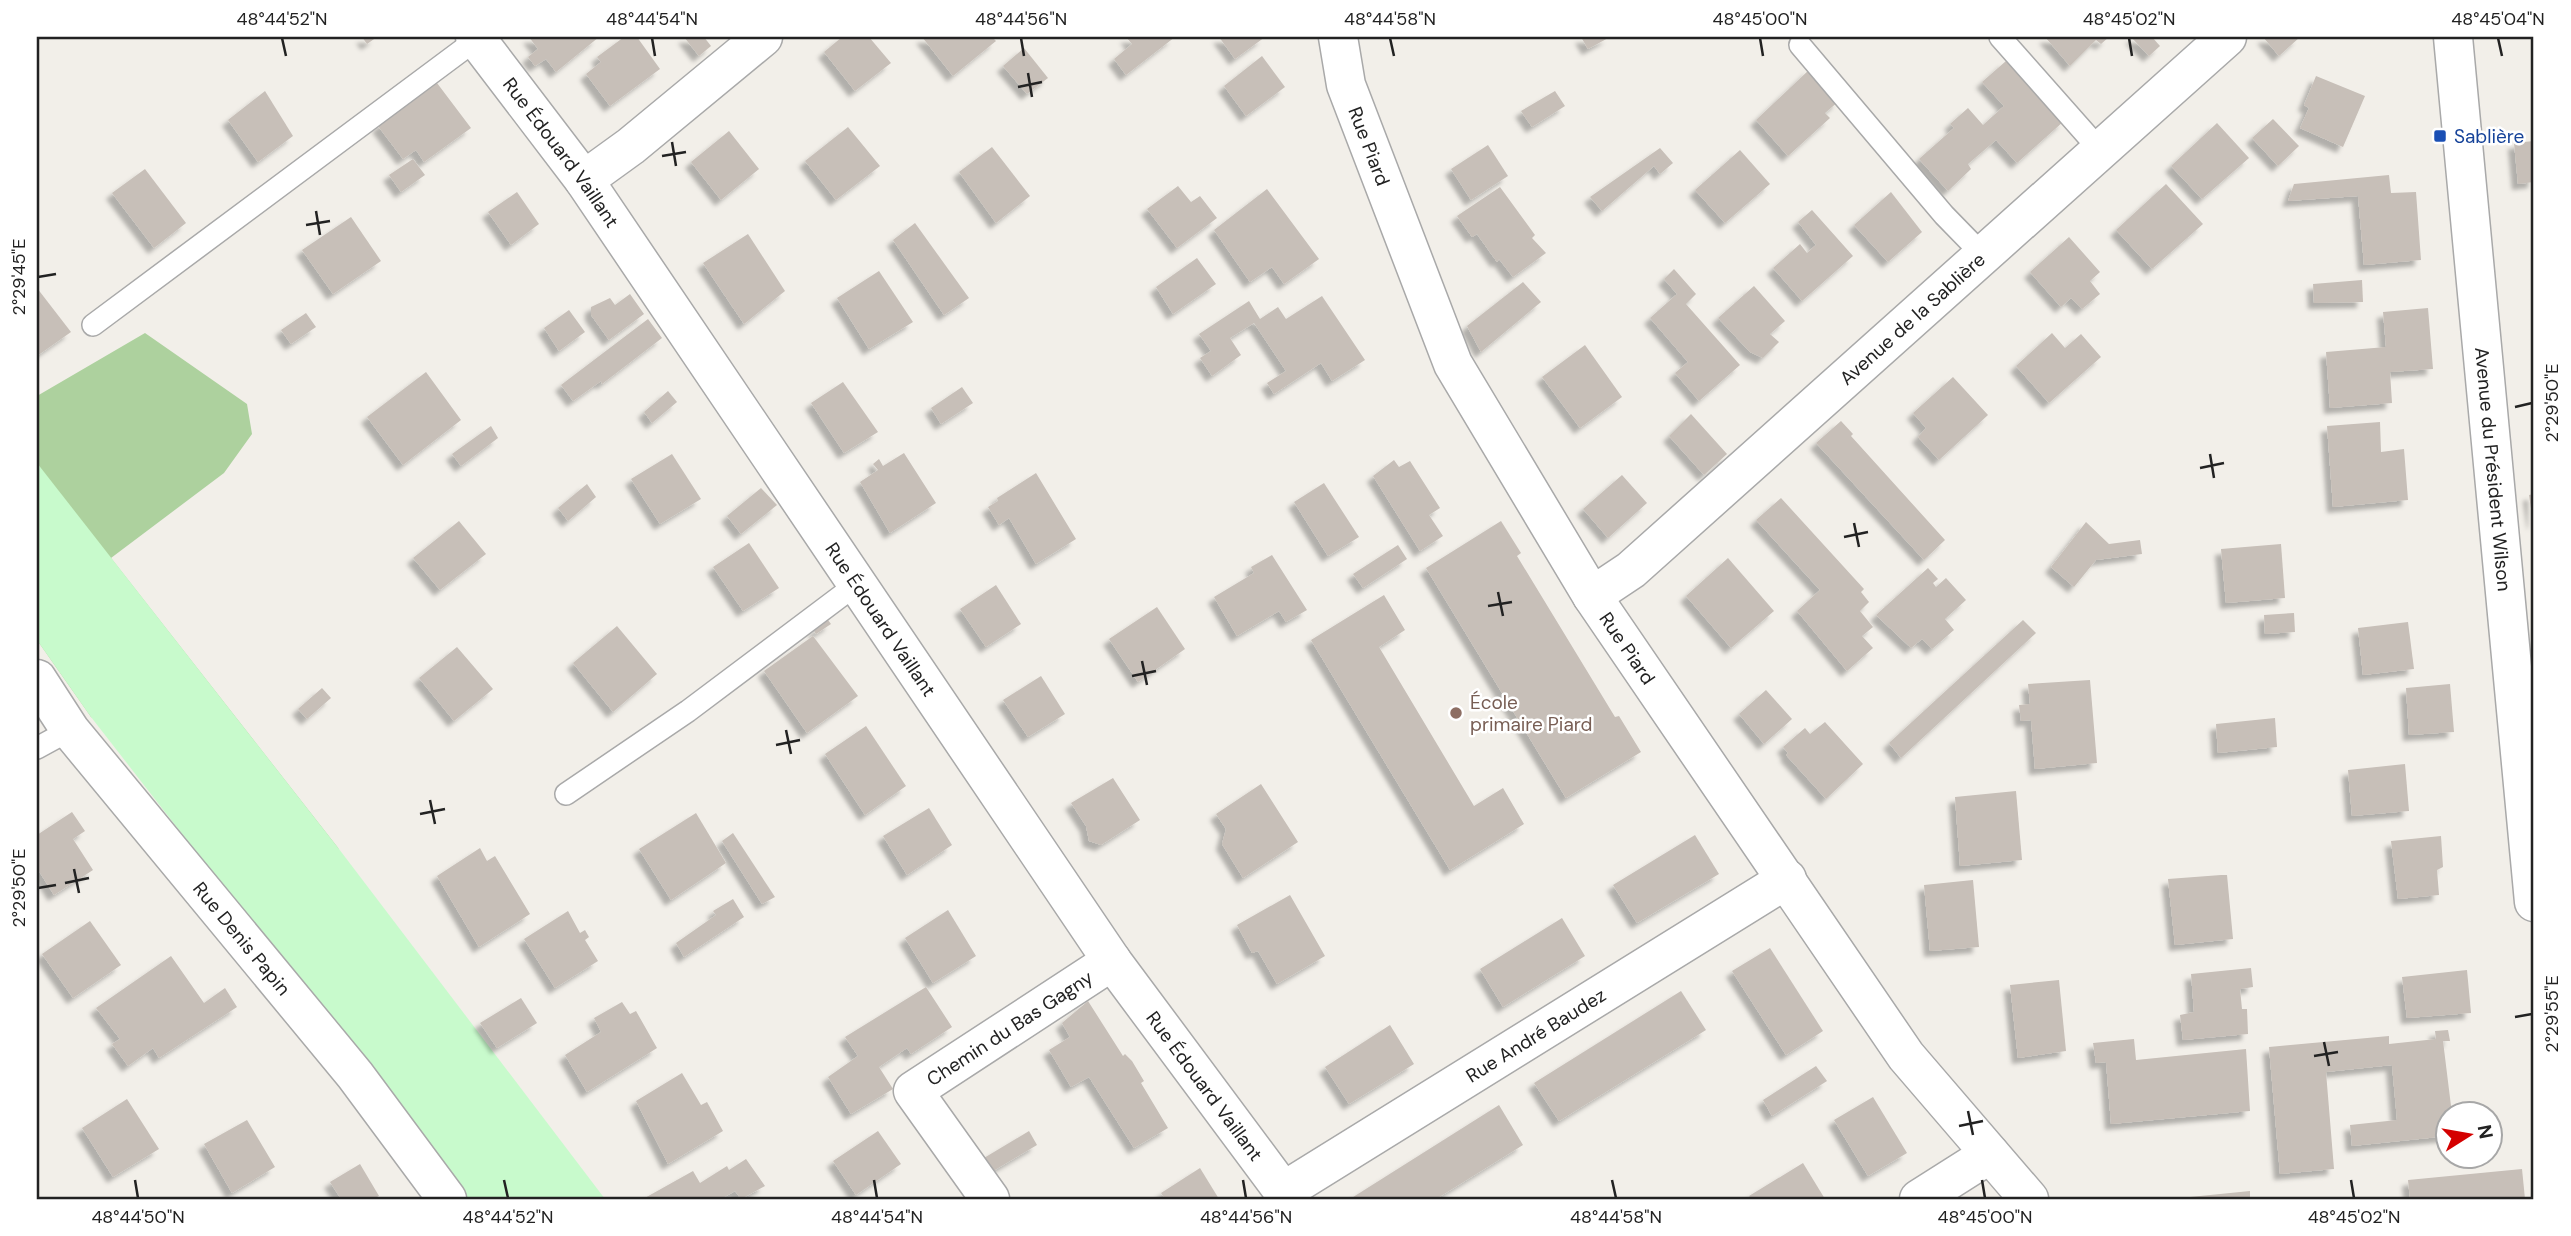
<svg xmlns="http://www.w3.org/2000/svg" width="2571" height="1236" font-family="'DM Sans',sans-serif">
<defs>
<filter id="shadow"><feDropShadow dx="-6" dy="6" stdDeviation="2" flood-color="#0004"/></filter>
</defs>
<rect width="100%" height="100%" fill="#f2efe9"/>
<polygon fill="#add19e" points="145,333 247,404 252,434 224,473 111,558 339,849 91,717 37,640 37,396"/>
<polygon fill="#c8facc" points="37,463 339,849 605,1199 466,1199 91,717 37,640"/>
<g fill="#c7bfb8" filter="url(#shadow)">
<polygon points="362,37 377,37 367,44"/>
<polygon points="529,37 599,37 556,72 546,59 535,66 528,57 538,49"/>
<polygon points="624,37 637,37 660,69 610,106 586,74 601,62 597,57"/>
<polygon points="684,37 704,37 711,46 699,56"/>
<polygon points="842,37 869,37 891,63 855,91 824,52"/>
<polygon points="922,37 992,37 996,41 953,76"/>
<polygon points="1126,37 1175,37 1126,75 1114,59 1132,44"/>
<polygon points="1219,37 1265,37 1235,59"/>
<polygon points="1581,37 1610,37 1588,49"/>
<polygon points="2045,37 2109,37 2101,44 2096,40 2070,66"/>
<polygon points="2131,37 2152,37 2160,46 2149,56"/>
<polygon points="2263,37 2300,37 2279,56"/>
<polygon points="1024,48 1048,78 1027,94 1003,66"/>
<polygon points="1262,56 1285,87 1246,116 1224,86"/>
<polygon points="2006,61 2064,121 2017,163 1996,140 1968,164 1971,169 1948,191 1919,159 1954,128 1950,124 1968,108 1983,125 2004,106 1982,82"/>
<polygon points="1810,69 1839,101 1825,113 1830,118 1788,156 1756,120"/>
<polygon points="2316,76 2365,96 2343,147 2300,128 2309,108 2304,105"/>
<polygon points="437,83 471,128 424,162 416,150 403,159 378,126"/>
<polygon points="265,91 293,136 258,162 228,120"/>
<polygon points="1555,91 1565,106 1532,127 1521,111"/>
<polygon points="2273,119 2299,146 2278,166 2252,138"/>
<polygon points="2217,123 2249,158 2202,199 2171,166"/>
<polygon points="848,127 880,166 836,200 805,161"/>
<polygon points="729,131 759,169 721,200 691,162"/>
<polygon points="2534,141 2534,182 2518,184 2514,143"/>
<polygon points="1488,145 1508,176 1471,200 1451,169"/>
<polygon points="992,147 1030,196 996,223 959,172"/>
<polygon points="1660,148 1673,163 1660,174 1654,166 1602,211 1590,197"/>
<polygon points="1740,150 1770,184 1725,223 1695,190"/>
<polygon points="413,159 425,175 401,192 389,175"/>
<polygon points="145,169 186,223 154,248 112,193"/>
<polygon points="2389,175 2391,193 2416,192 2421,260 2364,265 2358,196 2288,201 2294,184"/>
<polygon points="2166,184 2203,224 2152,269 2116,230"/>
<polygon points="1178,186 1191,202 1200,196 1217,218 1177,248 1147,209"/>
<polygon points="1500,187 1535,235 1532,238 1546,253 1513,277 1499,259 1497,262 1477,234 1472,237 1457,216"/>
<polygon points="1267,189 1319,259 1284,284 1272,267 1250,282 1214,230"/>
<polygon points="517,192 539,224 511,245 488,212"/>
<polygon points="1891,192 1922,232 1888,262 1854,225"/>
<polygon points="1812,210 1853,256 1802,301 1773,268 1800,244 1807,253 1816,245 1798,222"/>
<polygon points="351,217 381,261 333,294 302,250"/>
<polygon points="915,223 969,298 944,315 893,240"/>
<polygon points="748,234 785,291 744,324 703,263"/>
<polygon points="2069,237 2100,272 2090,281 2100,294 2082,309 2071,298 2061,307 2030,272"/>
<polygon points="1197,258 1216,284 1173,314 1156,287"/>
<polygon points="1674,269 1696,294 1686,304 1740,365 1699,401 1675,373 1688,362 1650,318 1677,294 1664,279"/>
<polygon points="879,271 913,322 869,349 837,298"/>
<polygon points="2362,280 2363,302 2314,303 2313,284"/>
<polygon points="1523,282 1541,302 1481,352 1467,326"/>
<polygon points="1754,286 1785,321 1770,334 1779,342 1763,358 1750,352 1718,318"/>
<polygon points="37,288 71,332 37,356"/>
<polygon points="630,294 644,314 609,340 591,315 591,307 610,298 615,305"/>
<polygon points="1322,296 1365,360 1332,381 1321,363 1274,394 1267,383 1286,371 1254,323 1230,338 1241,355 1212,376 1200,358 1211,351 1199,334 1249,301 1260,319 1278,307 1286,319"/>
<polygon points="2428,308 2433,369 2390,372 2392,403 2330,408 2326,352 2386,347 2383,312"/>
<polygon points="569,310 585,332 559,351 544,328"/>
<polygon points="306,313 316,327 291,344 281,330"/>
<polygon points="648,319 662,338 602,384 601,381 573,401 561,385"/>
<polygon points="2052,333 2065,348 2081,334 2101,357 2049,403 2016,366"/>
<polygon points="1585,345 1622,397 1580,428 1542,377"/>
<polygon points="426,372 461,420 403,465 367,417"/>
<polygon points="1953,377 1988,415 1939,460 1918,437 1926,428 1913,413"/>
<polygon points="843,382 878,432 844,453 811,403"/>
<polygon points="962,387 973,403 941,424 931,408"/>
<polygon points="668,391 677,402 652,423 644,412"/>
<polygon points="1691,414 1727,454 1704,475 1669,436"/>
<polygon points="1841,421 1853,434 1851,436 1945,540 1924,560 1816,443"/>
<polygon points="2380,422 2381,452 2404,449 2408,500 2333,507 2327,426"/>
<polygon points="491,426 498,438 461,466 452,454"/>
<polygon points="904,453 936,503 890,533 860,482 878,470 873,464 879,459 883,466"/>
<polygon points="672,454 701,499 660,524 631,479"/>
<polygon points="1394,460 1399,467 1410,461 1440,508 1429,515 1443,536 1420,551 1373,476"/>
<polygon points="1036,473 1076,539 1036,564 1009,518 999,525 988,507 998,501 997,498"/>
<polygon points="1622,475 1647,503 1608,538 1583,509"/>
<polygon points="1324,483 1359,537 1328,556 1294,502"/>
<polygon points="587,484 596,497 568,521 558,508"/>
<polygon points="761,488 777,505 741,534 727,516"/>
<polygon points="2534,494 2534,523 2533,523 2529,495"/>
<polygon points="1781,498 1864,589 1861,592 1869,602 1860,611 1873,627 1862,636 1873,648 1847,671 1797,611 1820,590 1756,520"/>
<polygon points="459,521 486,554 440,590 413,558"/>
<polygon points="1501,521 1521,553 1517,556 1615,717 1619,716 1641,752 1566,798 1426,568"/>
<polygon points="2086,522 2109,544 2140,540 2142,554 2096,560 2074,587 2051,567"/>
<polygon points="749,543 779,588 743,611 713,567"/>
<polygon points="2281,544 2285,598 2226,603 2221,549"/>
<polygon points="1398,545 1407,559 1363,588 1353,574"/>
<polygon points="1272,555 1307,610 1286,622 1279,611 1237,636 1214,597 1254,573 1251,567"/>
<polygon points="1728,558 1774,611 1731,648 1686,596"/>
<polygon points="1928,568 1938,579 1933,583 1936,587 1946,578 1966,600 1945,619 1954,630 1932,649 1922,639 1911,648 1876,615"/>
<polygon points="996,585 1021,624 986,647 960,609"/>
<polygon points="1384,595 1405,630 1379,647 1474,806 1503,788 1524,824 1450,870 1311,640"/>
<polygon points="1157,607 1185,649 1138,682 1109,639"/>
<polygon points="2294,613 2295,632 2265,634 2264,615"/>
<polygon points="828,620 831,624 816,634 814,631"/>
<polygon points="2023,620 2036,633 1901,758 1889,743"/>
<polygon points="2408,622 2414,669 2363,675 2358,628"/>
<polygon points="617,626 657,674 613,712 573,663"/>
<polygon points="813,636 858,696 807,733 764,671"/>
<polygon points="457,647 493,689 454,721 419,678"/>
<polygon points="1041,676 1065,714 1028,737 1003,700"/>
<polygon points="2090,680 2097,763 2035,769 2031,720 2021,721 2019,705 2030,704 2028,684"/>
<polygon points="2450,684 2454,732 2409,735 2406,688"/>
<polygon points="322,688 331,698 307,719 298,709"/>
<polygon points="1766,690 1792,719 1764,744 1739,714"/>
<polygon points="2275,718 2277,747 2218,753 2216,724"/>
<polygon points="1825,722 1863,764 1826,799 1786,755 1788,753 1783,747 1805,728 1810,734"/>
<polygon points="866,726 906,786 865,815 825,754"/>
<polygon points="2405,764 2409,811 2352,816 2348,770"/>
<polygon points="1113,778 1140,820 1101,845 1089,841 1086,826 1071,803"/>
<polygon points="1261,784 1298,842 1243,878 1222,844 1226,829 1216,814"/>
<polygon points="2016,791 2022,860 1960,866 1955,797"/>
<polygon points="929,808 952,845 907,875 883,836"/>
<polygon points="72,812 85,831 73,839 93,870 54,895 37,868 37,835"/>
<polygon points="696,813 726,863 671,900 639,849"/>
<polygon points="733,833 775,897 762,904 722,841"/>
<polygon points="1695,835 1719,874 1637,923 1613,885"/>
<polygon points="2441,836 2443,867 2437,870 2439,895 2398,899 2391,841"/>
<polygon points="480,848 487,861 495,856 530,914 479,947 437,876"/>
<polygon points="2221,875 2227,875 2233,939 2175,945 2168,879"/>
<polygon points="1973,880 1979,947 1930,951 1924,885"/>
<polygon points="1290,895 1325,956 1277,984 1258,951 1252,953 1237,925"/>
<polygon points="733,899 744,917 684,957 676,943 716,915 713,911"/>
<polygon points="948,910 976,956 933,983 905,938"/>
<polygon points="568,911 580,933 585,930 589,937 585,940 598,961 555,988 524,939"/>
<polygon points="1562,918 1585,956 1503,1007 1480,969"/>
<polygon points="90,921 121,965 73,998 42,954"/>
<polygon points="1770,948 1823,1031 1786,1055 1732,971"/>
<polygon points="171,956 204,1003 225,988 237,1007 159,1058 153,1048 128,1066 112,1044 120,1039 96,1008"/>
<polygon points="2251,968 2253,987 2240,989 2242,1009 2247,1009 2248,1034 2183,1040 2180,1015 2194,1012 2191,974"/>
<polygon points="2467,970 2471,1013 2407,1018 2402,977"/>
<polygon points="2059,980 2066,1051 2018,1058 2010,985"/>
<polygon points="926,987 952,1027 911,1054 907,1048 879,1067 893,1089 851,1114 828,1077 858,1056 845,1037"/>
<polygon points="1681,991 1706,1030 1559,1121 1534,1083"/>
<polygon points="521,998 537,1023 497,1048 480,1023"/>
<polygon points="1088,1001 1123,1056 1125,1054 1132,1061 1144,1081 1141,1083 1168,1128 1134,1148 1089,1077 1071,1087 1049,1050 1070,1037 1062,1023"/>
<polygon points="622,1002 630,1014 636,1011 657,1048 587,1092 565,1055 601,1032 594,1018"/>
<polygon points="1390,1025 1414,1064 1349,1104 1325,1067"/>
<polygon points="2448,1030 2450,1041 2443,1041 2452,1114 2448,1114 2448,1136 2352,1146 2350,1125 2397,1120 2392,1065 2326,1072 2334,1169 2280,1174 2269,1047 2389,1036 2389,1044 2436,1039 2435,1031"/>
<polygon points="2134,1039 2136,1060 2246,1049 2250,1111 2111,1124 2106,1062 2096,1063 2093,1043"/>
<polygon points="1816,1066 1827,1081 1772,1116 1763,1100"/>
<polygon points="682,1073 701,1105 707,1102 723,1131 668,1164 636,1101"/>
<polygon points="1873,1097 1907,1153 1868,1176 1834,1120"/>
<polygon points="127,1099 159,1149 113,1177 82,1128"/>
<polygon points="1499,1105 1523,1145 1436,1199 1350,1199"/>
<polygon points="247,1120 275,1167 232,1193 204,1144"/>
<polygon points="878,1131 901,1164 856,1195 833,1161"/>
<polygon points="1029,1131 1037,1145 988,1174 979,1161"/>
<polygon points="746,1159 765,1186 741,1199 735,1191 721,1199 643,1199 693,1171 700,1183 727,1166 729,1170"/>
<polygon points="1803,1163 1825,1199 1751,1199 1749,1196"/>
<polygon points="360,1164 379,1196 373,1199 341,1199 330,1182"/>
<polygon points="1200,1168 1219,1199 1165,1199 1161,1193"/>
<polygon points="2522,1169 2525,1199 2410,1199 2408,1180"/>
<polygon points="2250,1191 2250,1199 2190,1199 2190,1197"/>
</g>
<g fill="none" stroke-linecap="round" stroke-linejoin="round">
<defs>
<g id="service">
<polyline points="2000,37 2100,150"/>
<polyline points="1800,45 1944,215 1983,255"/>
<polyline points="93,325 477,39"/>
<polyline points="37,748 70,730"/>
<polyline points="566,794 688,711 857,584"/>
</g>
<g id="minor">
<path id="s1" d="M 475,37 L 584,180 L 1112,961 L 1289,1199"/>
<path id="s2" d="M 1338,37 L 1346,85 L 1453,364 L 1592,596 L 1906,1056 L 2029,1199"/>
<polyline points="584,180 631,146 763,37"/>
<path id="s3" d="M 1592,596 L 1631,570 L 2227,37"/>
<path id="s4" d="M 37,679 L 70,730 L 355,1075 L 447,1199"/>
<path id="s5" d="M 1284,1191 L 1787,879"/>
<path id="s6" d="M 990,1199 L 913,1091 L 1112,961"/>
<polyline points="1919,1199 1990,1154"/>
</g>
<g id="tertiary">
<path id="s7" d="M 2453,37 L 2534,902"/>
</g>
</defs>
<use href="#service" stroke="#a9a9a9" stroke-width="24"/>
<use href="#minor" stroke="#a9a9a9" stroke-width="41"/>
<use href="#tertiary" stroke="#a9a9a9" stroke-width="41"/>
<use href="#service" stroke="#fff" stroke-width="21"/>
<use href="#minor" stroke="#fff" stroke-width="38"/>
<use href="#tertiary" stroke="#fff" stroke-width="38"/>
</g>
<path fill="none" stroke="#222" stroke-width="2.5" d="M 282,38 L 286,56M 652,38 L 655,56M 1021,38 L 1024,56M 1390,38 L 1394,56M 1760,38 L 1763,56M 2129,38 L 2132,56M 2498,38 L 2502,56M 1028,73 L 1032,97M 1018,87 L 1042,82M 672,142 L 676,166M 662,156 L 686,152M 316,211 L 320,235M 306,225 L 330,221M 38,277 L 56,274M 2515,407 L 2532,403M 2210,454 L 2214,478M 2200,468 L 2224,463M 1854,523 L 1859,547M 1844,537 L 1868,532M 1498,592 L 1503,616M 1488,606 L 1512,602M 1142,661 L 1147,685M 1132,676 L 1156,671M 786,730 L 791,754M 776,745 L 800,740M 430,800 L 435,824M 420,814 L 445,809M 74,869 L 79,893M 65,883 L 89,878M 38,888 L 56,885M 2515,1017 L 2532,1014M 2324,1042 L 2329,1066M 2314,1056 L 2338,1052M 1968,1111 L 1973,1135M 1959,1126 L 1983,1121M 135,1180 L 138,1198M 504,1180 L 508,1198M 874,1180 L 877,1198M 1243,1180 L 1246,1198M 1612,1180 L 1616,1198M 1982,1180 L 1985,1198M 2351,1180 L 2354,1198"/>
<rect fill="#1a4fb4" stroke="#fff" stroke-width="2.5" x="2433" y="129" width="14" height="14" rx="3.5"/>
<circle fill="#8d6e63" stroke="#fff" stroke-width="2.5" cx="1456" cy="713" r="7"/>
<g text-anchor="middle" stroke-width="5" stroke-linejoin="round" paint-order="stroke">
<g font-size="19" fill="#164399" stroke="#fff" text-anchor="start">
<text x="2454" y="143">Sablière</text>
</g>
<g font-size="19" fill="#222" stroke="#fff">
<text dy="7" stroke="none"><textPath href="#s2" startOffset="114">Rue Piard</textPath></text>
<text dy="7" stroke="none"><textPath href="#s1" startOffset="144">Rue Édouard Vaillant</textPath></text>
<text dy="7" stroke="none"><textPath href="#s3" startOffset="424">Avenue de la Sablière</textPath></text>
<text dy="7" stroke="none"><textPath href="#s7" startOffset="434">Avenue du Président Wilson</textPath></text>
<text dy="7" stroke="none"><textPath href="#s1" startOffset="710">Rue Édouard Vaillant</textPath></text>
<text dy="7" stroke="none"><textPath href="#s2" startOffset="681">Rue Piard</textPath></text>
<text dy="7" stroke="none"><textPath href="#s4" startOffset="331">Rue Denis Papin</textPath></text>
<text dy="7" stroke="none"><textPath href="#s6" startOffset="248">Chemin du Bas Gagny</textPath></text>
<text dy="7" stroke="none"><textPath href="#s5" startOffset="296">Rue André Baudez</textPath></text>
<text dy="7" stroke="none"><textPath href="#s1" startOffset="1278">Rue Édouard Vaillant</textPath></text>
</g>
<g font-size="19" fill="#785e54" stroke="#fff" text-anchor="start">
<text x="1470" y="709">École<tspan x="1470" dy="22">primaire Piard</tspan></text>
</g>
</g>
<rect width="2571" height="1236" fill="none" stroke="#ffffff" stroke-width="77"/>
<g transform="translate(2469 1135) rotate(79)"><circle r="33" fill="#ffffff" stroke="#a7a7a7" stroke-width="2"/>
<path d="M0-5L12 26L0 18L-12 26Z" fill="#d40000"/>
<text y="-10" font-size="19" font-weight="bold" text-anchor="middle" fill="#222222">N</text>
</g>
<rect x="38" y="38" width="2494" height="1160" fill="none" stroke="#222" stroke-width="2.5"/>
<g font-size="18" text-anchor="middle" fill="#222">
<text x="282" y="25">48°44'52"N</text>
<text x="652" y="25">48°44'54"N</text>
<text x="1021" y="25">48°44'56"N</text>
<text x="1390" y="25">48°44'58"N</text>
<text x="1760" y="25">48°45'00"N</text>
<text x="2129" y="25">48°45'02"N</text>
<text x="2498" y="25">48°45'04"N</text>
<text transform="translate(19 277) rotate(-90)" y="6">2°29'45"E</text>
<text transform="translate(2552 403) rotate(-90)" y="6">2°29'50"E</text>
<text transform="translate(19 888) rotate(-90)" y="6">2°29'50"E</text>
<text transform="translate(2552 1014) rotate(-90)" y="6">2°29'55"E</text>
<text x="138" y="1223">48°44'50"N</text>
<text x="508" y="1223">48°44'52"N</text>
<text x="877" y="1223">48°44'54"N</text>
<text x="1246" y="1223">48°44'56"N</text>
<text x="1616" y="1223">48°44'58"N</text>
<text x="1985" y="1223">48°45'00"N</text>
<text x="2354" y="1223">48°45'02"N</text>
</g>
</svg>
